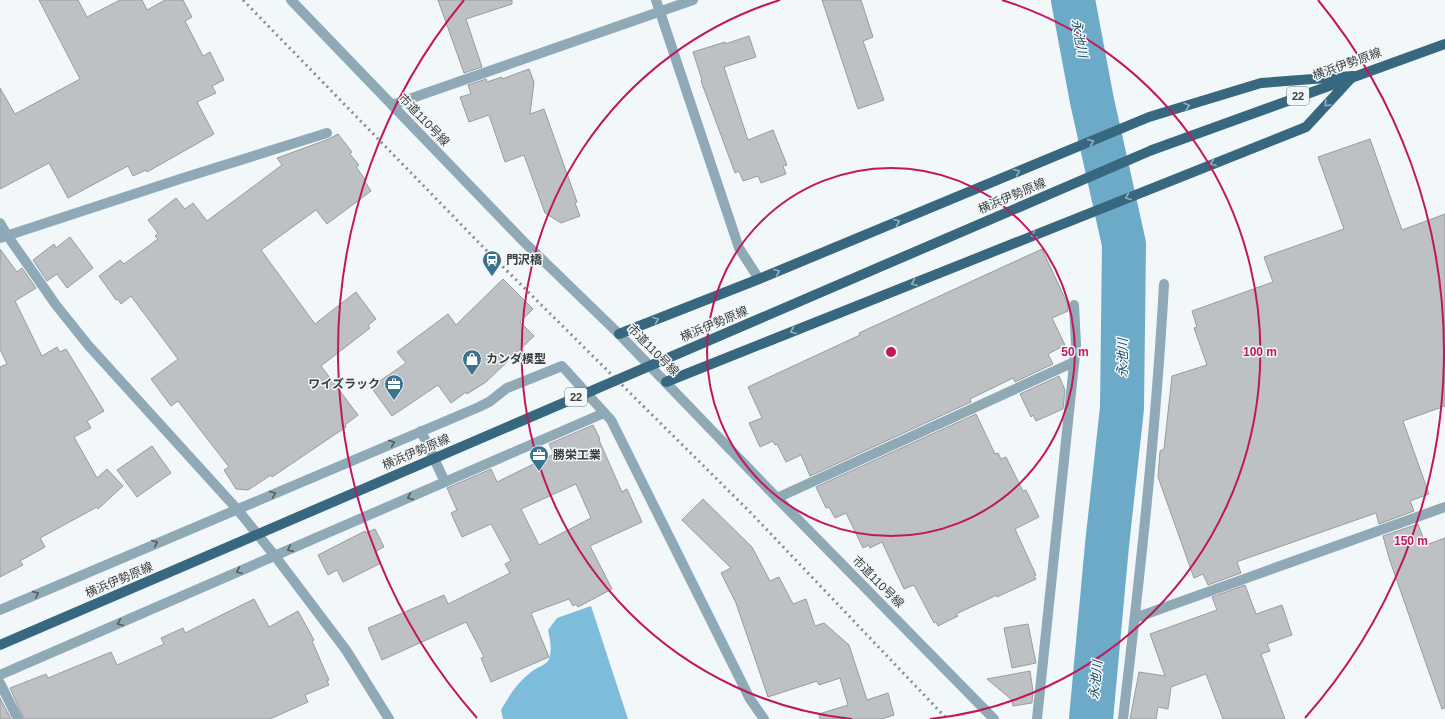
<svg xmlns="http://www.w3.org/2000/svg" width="1445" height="719" font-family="Arial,'Noto Sans JP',sans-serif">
<rect width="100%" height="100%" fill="#f2f7f9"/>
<path fill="#7ebcdb" d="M 591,606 L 628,719 L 503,719 L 501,710 C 509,696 517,683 530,673 C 535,668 544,666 548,661 C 553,652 550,639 548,630 L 557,618 Z"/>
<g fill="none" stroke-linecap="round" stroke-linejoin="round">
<polyline stroke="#6daac8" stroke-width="44" points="1073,0 1092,101 1124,244 1122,408 1107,545 1091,719"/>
</g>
<g fill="#bdc1c3" stroke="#989c9e" fill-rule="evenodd">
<polygon points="39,0 78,0 87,17 120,0 142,0 147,10 165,0 183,0 192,17 185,21 203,56 210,52 224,80 212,86 216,93 197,102 214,134 147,172 146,170 133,176 128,166 68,198 49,163 0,189 0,88 15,114 80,79"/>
<polygon points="438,0 512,0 512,4 466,19 482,67 464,73"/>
<polygon points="822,0 861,0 873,37 863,41 884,100 858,109"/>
<polygon points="749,36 756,57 724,67 748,140 773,130 787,165 783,166 786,174 761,183 758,176 743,181 739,171 735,173 701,81 702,80 693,52 725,42 725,44"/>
<polygon points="529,69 534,82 530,114 544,109 577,202 575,203 580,216 561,223 545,213 524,155 505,162 489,115 469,122 460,97 471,94 468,85 486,79 487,82 502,77 502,79"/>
<polygon points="338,134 352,152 350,154 359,165 356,167 365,179 364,180 371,191 327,224 316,210 261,250 315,324 356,292 376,319 368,325 370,328 321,366 358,415 345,425 346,427 272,477 271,475 248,490 236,489 224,470 229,467 178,401 171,406 151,379 178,359 131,296 121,304 118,299 116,300 99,276 120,260 124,264 158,239 155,236 158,233 148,220 176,198 185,209 193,203 207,221 282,165 277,158 329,139"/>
<polygon points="1370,139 1402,230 1445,214 1445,406 1403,421 1429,494 1410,501 1414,511 1379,524 1376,513 1239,561 1237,562 1241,573 1208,585 1203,574 1194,578 1158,477 1160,451 1164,449 1172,376 1207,365 1194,328 1197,327 1192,311 1273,282 1264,257 1344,229 1318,157"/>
<polygon points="70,237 93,268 67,288 57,274 47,281 33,260 54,244 56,248"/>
<polygon points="0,249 17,272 22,268 36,288 15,301 42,356 57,347 60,352 66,349 104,411 87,421 91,428 74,437 97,478 107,469 123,486 98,509 97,507 40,538 45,547 20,561 23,565 0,577 0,367 7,364 0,349"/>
<polygon points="1042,249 1068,305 1068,311 1052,318 1065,345 1048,354 1053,364 1015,382 1013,378 970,399 971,402 810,476 801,455 786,462 777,444 775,445 773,441 760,447 749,423 762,418 748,387 860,335 859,333"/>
<polygon points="503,279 533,309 520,322 534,336 486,382 467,394 466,392 451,403 438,385 392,416 371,387 406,363 397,352 448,314 456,325"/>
<polygon points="1059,376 1065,390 1063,409 1036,421 1033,415 1031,417 1020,394"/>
<polygon points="976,414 995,454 998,453 1001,459 1006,457 1023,491 1026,490 1039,517 1015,529 1036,575 1034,576 1036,579 997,597 997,595 956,614 958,616 938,626 936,622 934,623 914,585 904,589 882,542 870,548 869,545 863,548 846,513 835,518 829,507 826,508 816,487"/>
<path d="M 593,425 L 600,439 L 599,440 L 622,492 L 627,489 L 642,522 L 590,546 L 612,589 L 578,607 L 576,604 L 573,606 L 569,599 L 531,613 L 549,657 L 491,682 L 481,658 L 484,657 L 466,622 L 382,660 L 368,628 L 444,595 L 448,604 L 510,573 L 505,564 L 511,561 L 491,524 L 462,537 L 451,513 L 457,510 L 447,488 L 491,469 L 497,482 L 554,454 L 549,444 ZM 576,484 L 591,518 L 539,545 L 521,509 Z"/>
<polygon points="152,446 171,473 137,497 117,470"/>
<polygon points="703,499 752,547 770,581 779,577 793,604 806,599 815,626 824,623 849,645 867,700 888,693 894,715 882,719 820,719 819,714 848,705 840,678 819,685 817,681 768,697 736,603 721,573 731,568 682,520"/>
<polygon points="1418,524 1426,545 1445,538 1445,708 1442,709 1389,558 1383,536"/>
<polygon points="375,529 384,547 376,551 381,563 343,582 337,570 328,575 318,555 365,531 366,533"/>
<polygon points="1245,585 1256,614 1282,605 1292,635 1267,644 1270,651 1261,654 1285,719 1223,719 1206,674 1171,687 1168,709 1158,707 1156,719 1130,719 1139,672 1165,676 1150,634 1217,610 1212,597"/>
<polygon points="254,599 269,627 298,611 314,640 312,641 329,680 327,681 329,685 305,695 308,702 270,719 24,719 10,688 46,674 48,678 111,652 117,665 164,644 161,638 183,628 185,633"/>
<polygon points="1028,624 1036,663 1012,668 1004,628"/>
<polygon points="1030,671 1033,691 1032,703 1013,706 1012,700 987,679"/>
<polygon points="0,698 11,719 0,719"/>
</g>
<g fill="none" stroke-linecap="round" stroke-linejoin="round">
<g stroke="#8fa9b6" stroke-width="10">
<polyline points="656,0 739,248 759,279"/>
<polyline points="392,105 693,0"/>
<polyline points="0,223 7,235 56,305 88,345 237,509 275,556 346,650 389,719"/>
<polyline points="0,238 183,178 327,133"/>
<polyline points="421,431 445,482"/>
<polyline points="777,498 1074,362"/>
<polyline points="0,610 479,407 489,402 507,388 562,366 611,420 750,699 764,719"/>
<polyline points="1135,618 1445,507"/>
<polyline points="0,675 604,413"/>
<polyline points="0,683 18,719"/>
<polyline points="1037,719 1076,345 1074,305"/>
<path d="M 1123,719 C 1140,575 1156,429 1164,284"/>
</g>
<polyline stroke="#8fa9b6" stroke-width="10" points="291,0 524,242 619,334 777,498 994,719"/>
<g stroke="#376880" stroke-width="10">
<polyline points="1152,150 1445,44"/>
<polyline points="619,334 759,279 1149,117 1261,83 1353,76"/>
<polyline points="666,382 1306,127 1353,76"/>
</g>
<polyline stroke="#898c8e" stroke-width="3" stroke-dasharray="2 4" stroke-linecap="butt" points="243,0 485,249 750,512 947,719"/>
<polyline stroke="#376880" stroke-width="10" points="0,645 1152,150"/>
</g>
<defs><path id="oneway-chevron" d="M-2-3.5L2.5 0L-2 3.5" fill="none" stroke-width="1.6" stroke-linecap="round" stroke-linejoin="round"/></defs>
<g stroke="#94b0bc">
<use href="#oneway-chevron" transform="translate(1327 104) rotate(133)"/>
<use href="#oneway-chevron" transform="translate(1187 106) rotate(-17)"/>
<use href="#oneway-chevron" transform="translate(1091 142) rotate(-23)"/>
<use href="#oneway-chevron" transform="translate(1213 163) rotate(158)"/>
<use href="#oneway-chevron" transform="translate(1017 172) rotate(-23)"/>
<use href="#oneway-chevron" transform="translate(1128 197) rotate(158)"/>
<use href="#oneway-chevron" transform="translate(897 222) rotate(-23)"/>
<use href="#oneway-chevron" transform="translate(1034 235) rotate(158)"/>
<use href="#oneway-chevron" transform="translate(777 272) rotate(-23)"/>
<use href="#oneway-chevron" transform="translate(914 283) rotate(158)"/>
<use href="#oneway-chevron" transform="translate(656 320) rotate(-21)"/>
<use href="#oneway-chevron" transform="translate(793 331) rotate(158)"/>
</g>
<g stroke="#545d62">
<use href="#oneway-chevron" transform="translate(392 443) rotate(-23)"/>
<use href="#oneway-chevron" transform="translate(273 494) rotate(-23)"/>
<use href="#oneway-chevron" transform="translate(410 497) rotate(157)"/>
<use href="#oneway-chevron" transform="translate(155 543) rotate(-23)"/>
<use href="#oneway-chevron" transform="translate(290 549) rotate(156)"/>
<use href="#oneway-chevron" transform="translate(239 571) rotate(157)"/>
<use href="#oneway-chevron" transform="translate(36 594) rotate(-24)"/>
<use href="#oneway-chevron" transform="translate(120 623) rotate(157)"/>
</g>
<g fill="none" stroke="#c2185b" stroke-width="2">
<circle cx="891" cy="352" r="184"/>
<path d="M852 719A369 369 0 0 1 780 0M1002 0A369 369 0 0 1 930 719"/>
<path d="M477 718A553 553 0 0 1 464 0M1318 0A553 553 0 0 1 1305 718"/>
</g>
<defs>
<symbol id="station-pin" viewBox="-11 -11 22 30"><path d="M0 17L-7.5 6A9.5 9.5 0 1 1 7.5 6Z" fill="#3b738d" stroke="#f2f7f9"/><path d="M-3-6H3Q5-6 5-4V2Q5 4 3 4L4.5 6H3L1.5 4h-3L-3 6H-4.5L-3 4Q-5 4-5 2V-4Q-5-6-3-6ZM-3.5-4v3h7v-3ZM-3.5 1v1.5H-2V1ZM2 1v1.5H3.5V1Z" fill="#fff"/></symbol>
<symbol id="shop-pin" viewBox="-11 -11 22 30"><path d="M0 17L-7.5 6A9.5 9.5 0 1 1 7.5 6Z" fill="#3b738d" stroke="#f2f7f9"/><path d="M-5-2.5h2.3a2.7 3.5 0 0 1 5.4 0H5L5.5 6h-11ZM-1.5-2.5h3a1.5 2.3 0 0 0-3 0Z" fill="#fff"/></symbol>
<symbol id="office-pin" viewBox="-11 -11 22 30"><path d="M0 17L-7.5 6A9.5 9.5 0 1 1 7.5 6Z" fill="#3b738d" stroke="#f2f7f9"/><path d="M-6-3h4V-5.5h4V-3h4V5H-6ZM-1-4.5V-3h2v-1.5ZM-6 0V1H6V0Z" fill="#fff"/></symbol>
</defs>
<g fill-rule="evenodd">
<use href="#station-pin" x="481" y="249" width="22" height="30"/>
<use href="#shop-pin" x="461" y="348" width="22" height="30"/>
<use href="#office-pin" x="383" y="373" width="22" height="30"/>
<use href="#office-pin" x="528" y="444" width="22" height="30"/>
</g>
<g text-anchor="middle" stroke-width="3" stroke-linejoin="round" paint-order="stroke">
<g fill="#f2f7f9" stroke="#727576" stroke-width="1">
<rect x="1287" y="87" width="22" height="18" rx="3"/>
<rect x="565" y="388" width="22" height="18" rx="3"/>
</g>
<g font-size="11" font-weight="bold" fill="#3b3d3e">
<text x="1298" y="100">22</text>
<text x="576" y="401">22</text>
</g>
<g font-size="12" fill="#3b3d3e" stroke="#f2f7f9">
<text transform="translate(1347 64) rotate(-20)" y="4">横浜伊勢原線</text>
<text transform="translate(424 120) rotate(46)" y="4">市道110号線</text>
<text transform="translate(1012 196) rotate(-23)" y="4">横浜伊勢原線</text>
<text transform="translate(714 324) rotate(-23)" y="4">横浜伊勢原線</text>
<text transform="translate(653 350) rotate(45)" y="4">市道110号線</text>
<text transform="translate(416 452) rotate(-23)" y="4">横浜伊勢原線</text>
<text transform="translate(119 580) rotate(-23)" y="4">横浜伊勢原線</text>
<text transform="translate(878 582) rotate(45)" y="4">市道110号線</text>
</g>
<g font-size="12" font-weight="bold" fill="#3b3d3e" stroke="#f2f7f9" text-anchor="start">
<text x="506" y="264">門沢橋</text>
<text x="486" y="363">カンダ模型</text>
<text x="380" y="388" text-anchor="end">ワイズラック</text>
<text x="553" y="459">勝栄工業</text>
</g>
<g font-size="13" font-style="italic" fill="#1c4e64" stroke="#f2f7f9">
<text transform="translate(1080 38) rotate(80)" y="5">永池川</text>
<text transform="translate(1122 358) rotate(-89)" y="5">永池川</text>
<text transform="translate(1095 680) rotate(-84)" y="5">永池川</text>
</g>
</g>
<circle cx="891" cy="352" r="6" fill="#c2185b" stroke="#f2f7f9" stroke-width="2"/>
<g font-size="12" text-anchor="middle" font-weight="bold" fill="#c2185b" stroke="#f2f7f9" stroke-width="3" stroke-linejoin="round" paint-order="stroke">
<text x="1075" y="356">50 m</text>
<text x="1260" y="356">100 m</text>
<text x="1411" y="545">150 m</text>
</g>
</svg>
